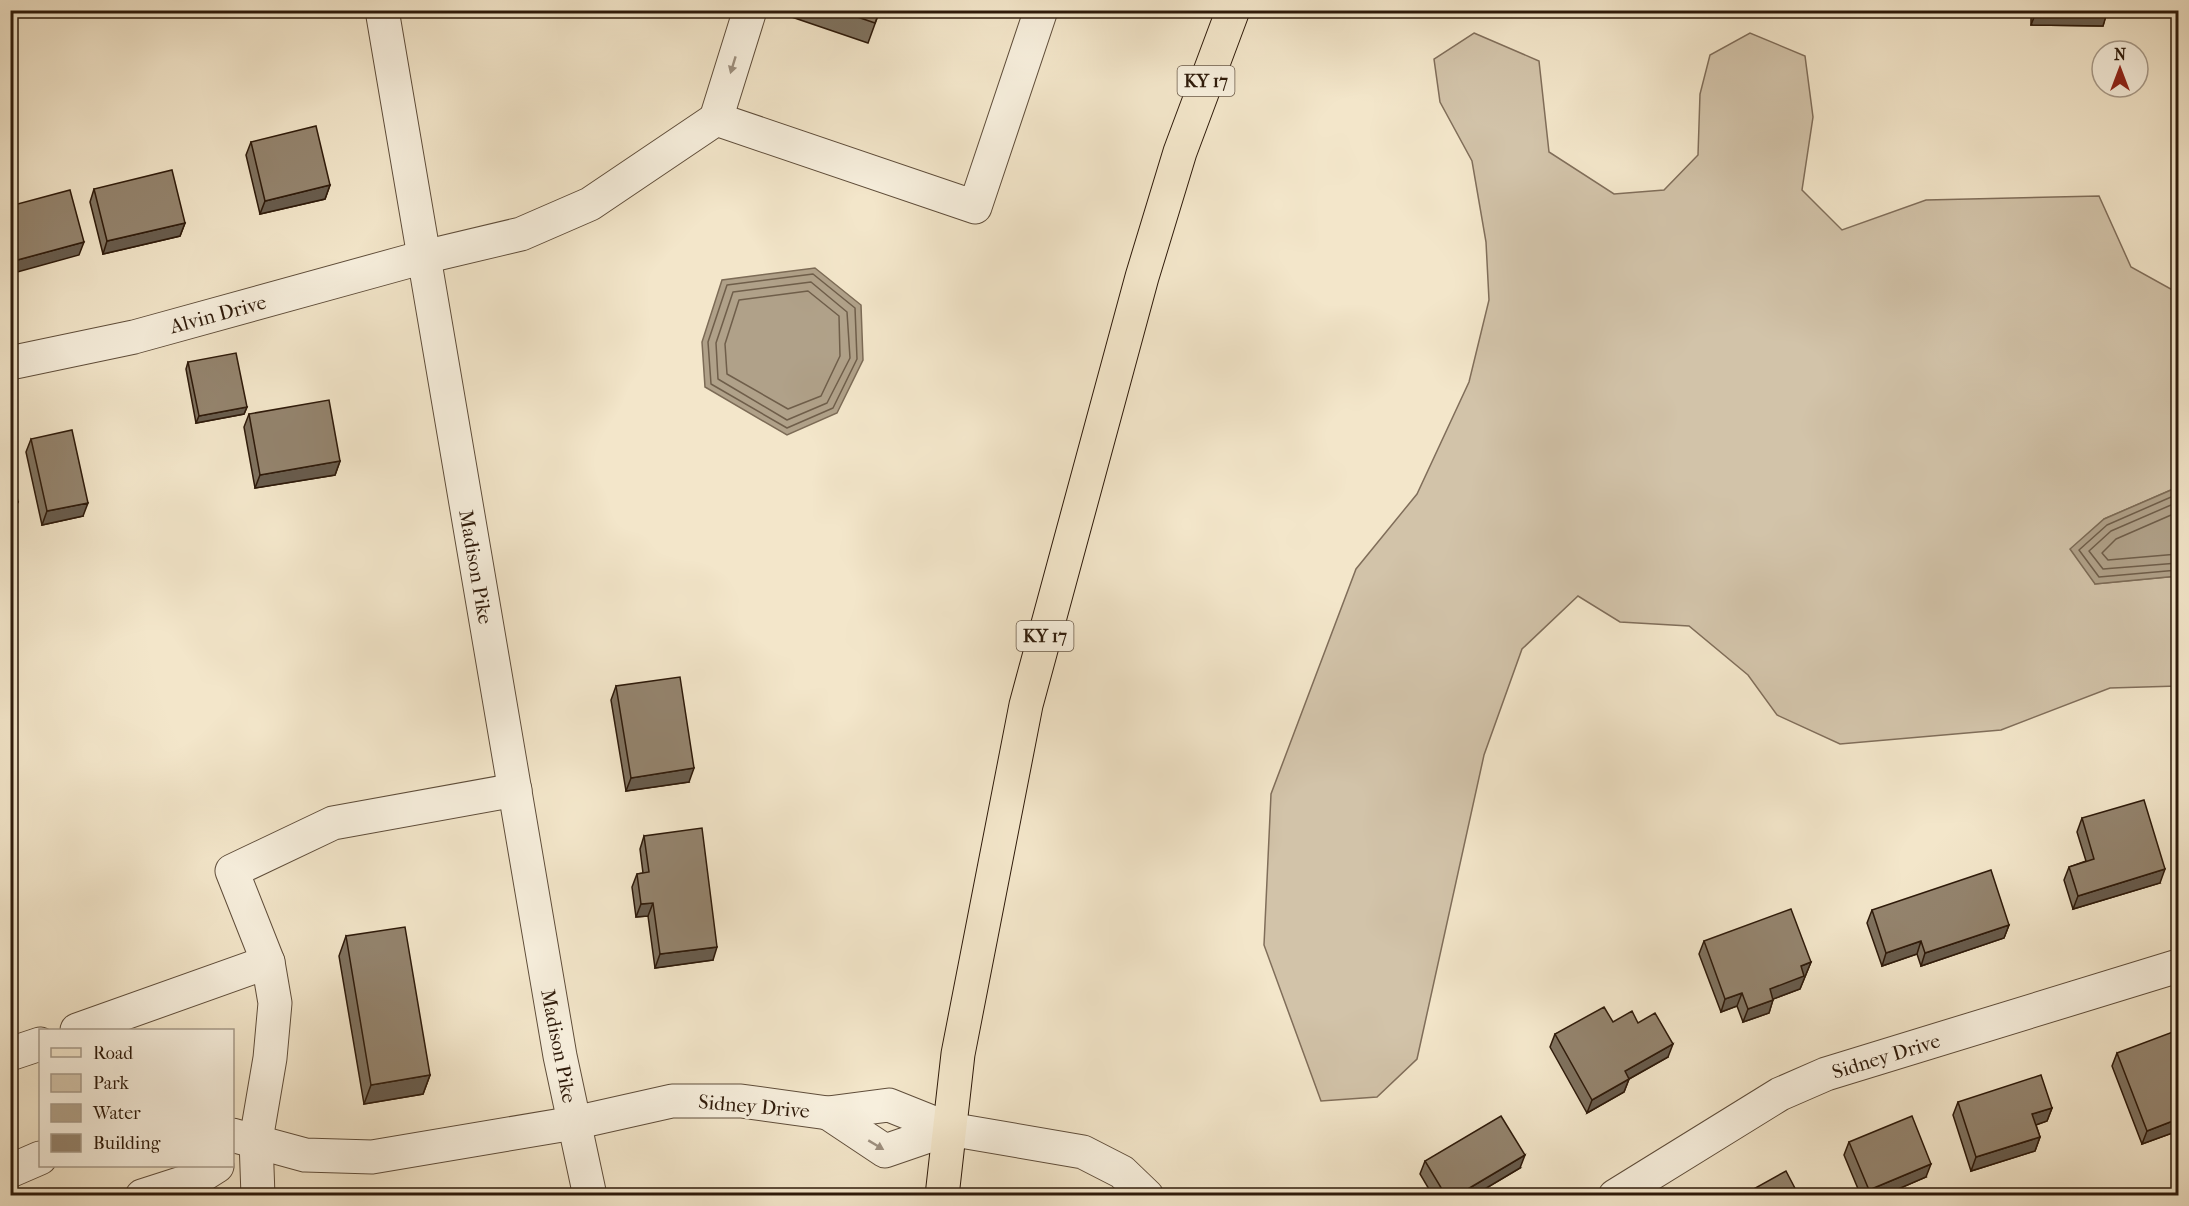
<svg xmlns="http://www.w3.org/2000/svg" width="2189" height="1206" font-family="'IM FELL French Canon',serif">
<rect width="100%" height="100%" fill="#f3e6ca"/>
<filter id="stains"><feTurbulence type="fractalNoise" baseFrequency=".00333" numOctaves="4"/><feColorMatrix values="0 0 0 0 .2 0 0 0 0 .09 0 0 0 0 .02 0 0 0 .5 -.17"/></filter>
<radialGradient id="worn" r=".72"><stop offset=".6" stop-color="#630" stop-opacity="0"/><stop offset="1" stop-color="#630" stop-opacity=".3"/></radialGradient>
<polygon fill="#d2c3a9" stroke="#806e5a" stroke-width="1.5" points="1474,33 1539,61 1549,152 1614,194 1664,190 1698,155 1700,94 1710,55 1750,33 1805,56 1813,117 1802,190 1842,230 1926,200 2099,196 2131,267 2178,293 2178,487 2104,519 2095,584 2178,576 2178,686 2110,688 2001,730 1840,744 1777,715 1748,675 1689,626 1620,622 1578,596 1522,649 1484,755 1417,1059 1377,1097 1321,1101 1264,945 1271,794 1356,569 1417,494 1469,382 1489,300 1486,242 1472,161 1440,102 1434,59"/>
<g fill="#b0a189" stroke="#7c6b56" stroke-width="1.5">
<polygon points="815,268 861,305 863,360 837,413 787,435 705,387 702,342 722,280"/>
<polygon points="2178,487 2178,576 2095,584 2070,549 2104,519"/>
</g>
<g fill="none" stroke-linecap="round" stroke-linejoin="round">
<g stroke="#6f5e4a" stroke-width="1.5">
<polygon points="813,274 855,308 857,359 833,408 787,428 711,384 708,342 727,285"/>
<polygon points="811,282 847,312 850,358 827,403 787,420 718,379 716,343 733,292"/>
<polygon points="808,291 839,316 840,356 821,396 788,409 727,374 725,344 739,300"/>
<polyline points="2178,494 2107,525 2079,550 2099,577 2178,570"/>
<polyline points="2178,502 2111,531 2089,551 2103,569 2178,563"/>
<polyline points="2178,512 2116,539 2102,553 2108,560 2178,554"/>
</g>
<defs>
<g id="minor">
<polyline points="382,10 560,1056 590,1196"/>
<polyline points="716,119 750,10"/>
<polyline points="10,363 134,337 424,257 521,234 590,204 716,119 975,207 1041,10"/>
<polyline points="77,1030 268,962"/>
<polyline points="10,1054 40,1044"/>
<polyline points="828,1113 885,1151 949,1129"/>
<polyline points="232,1135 305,1155 372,1157 574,1123 672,1101 741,1101 828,1113 889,1105 949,1129 1083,1152 1122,1172 1147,1196"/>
<polyline points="10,1171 40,1158"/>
<polyline points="142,1196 198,1178 217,1166"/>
<polyline points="258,1196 256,1140 270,1058 275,1003 268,962 232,871 333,823 515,790"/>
<polyline points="1615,1196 1780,1094 1826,1074 2178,966"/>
</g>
<polyline id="major" points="942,1196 958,1054 1026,705 1142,277 1180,152 1233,10"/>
</defs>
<use href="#minor" stroke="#5f4d3a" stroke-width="35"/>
<use href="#major" stroke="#2e1a0a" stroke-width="35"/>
<use href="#minor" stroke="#f7efdd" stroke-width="33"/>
<use href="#major" stroke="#f3e6ca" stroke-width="33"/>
</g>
<g fill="#7f725f" stroke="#2e1a0a" stroke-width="1.5">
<polygon points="778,10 880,10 868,43 777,12"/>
<polygon points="2031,10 2107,10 2103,26 2031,25"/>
<polygon points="251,142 330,185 325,199 260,214 246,155"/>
<polygon points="94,189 185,223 180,236 103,254 90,202"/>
<polygon points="188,362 247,407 244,414 196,423 186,369"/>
<polygon points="249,414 340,461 335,475 255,488 244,427"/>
<polygon points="31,439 83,516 42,525 26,452"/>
<polygon points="616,686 689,782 626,791 611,700"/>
<polygon points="2082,818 2160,883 2073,909 2064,880 2069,867 2086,861 2077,832"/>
<polygon points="644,836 713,960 655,968 648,916 636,917 632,887 637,874 643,873 640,849"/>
<polygon points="1872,910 2009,925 2004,938 1921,966 1917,954 1882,966 1867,923"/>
<polygon points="346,936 430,1075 423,1094 364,1104 339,956"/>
<polygon points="1704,941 1811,962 1800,989 1773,999 1769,1013 1743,1022 1737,1006 1721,1012 1699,954"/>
<polygon points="1613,1022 1638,1023 1668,1057 1629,1079 1624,1092 1587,1113 1550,1047 1555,1034"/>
<polygon points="2117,1053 2178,1131 2142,1144 2112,1066"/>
<polygon points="1958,1102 2052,1108 2047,1121 2036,1125 2040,1137 2035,1151 1971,1171 1953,1115"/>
<polygon points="1849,1142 1926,1177 1882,1196 1861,1196 1844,1155"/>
<polygon points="1425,1161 1520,1168 1473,1196 1433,1196 1420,1174"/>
</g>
<g fill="#685c4d" stroke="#2e1a0a" stroke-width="1.5">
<polygon points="1760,10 1799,10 1798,15"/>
<polygon points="2036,12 2107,13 2103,26 2031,25"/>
<polygon points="330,185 325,199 260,214 265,201"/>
<polygon points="185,223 180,236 103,254 107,241"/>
<polygon points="84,242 79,255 10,274 10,262"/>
<polygon points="247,407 244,414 196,423 199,416"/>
<polygon points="340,461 335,475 255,488 260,475"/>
<polygon points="18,502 13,515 10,515 10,503"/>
<polygon points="88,503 83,516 42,525 47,511"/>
<polygon points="694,768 689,782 626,791 631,778"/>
<polygon points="2165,869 2160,883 2073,909 2078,896"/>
<polygon points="653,903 648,916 636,917 641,904"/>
<polygon points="2009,925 2004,938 1921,966 1925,953"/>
<polygon points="1921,941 1917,954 1882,966 1886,953"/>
<polygon points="717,947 713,960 655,968 660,954"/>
<polygon points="1811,962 1800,989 1765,1002 1770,989 1801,966"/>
<polygon points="1742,993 1737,1006 1721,1012 1725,999"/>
<polygon points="1773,1000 1769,1013 1743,1022 1748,1009"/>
<polygon points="1673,1044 1668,1057 1620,1084 1625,1071"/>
<polygon points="430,1075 423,1094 364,1104 371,1085"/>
<polygon points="1629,1079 1624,1092 1587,1113 1592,1100"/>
<polygon points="2052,1108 2047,1121 2027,1128 2032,1114"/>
<polygon points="2178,1119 2178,1131 2142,1144 2147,1131"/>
<polygon points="2040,1137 2035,1151 1971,1171 1976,1157"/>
<polygon points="1525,1155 1520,1168 1473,1196 1456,1196"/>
<polygon points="1931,1164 1926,1177 1882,1196 1867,1196 1869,1190"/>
</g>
<g fill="#94846e" stroke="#2e1a0a" stroke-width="1.5">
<polygon points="837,10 880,10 875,23"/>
<polygon points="2036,10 2107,10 2107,13 2036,12"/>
<polygon points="316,126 330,185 265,201 251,142"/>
<polygon points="172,170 185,223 107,241 94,189"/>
<polygon points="70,190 84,242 10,262 10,206"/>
<polygon points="236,353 247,407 199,416 188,362"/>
<polygon points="329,400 340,461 260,475 249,414"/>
<polygon points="72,430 88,503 47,511 31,439"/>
<polygon points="10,460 18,502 10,503"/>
<polygon points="680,677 694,768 631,778 616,686"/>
<polygon points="2144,800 2165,869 2078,896 2069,867 2094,859 2082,818"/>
<polygon points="702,828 717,947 660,954 653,903 641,904 637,874 649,872 644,836"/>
<polygon points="1991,870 2009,925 1925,953 1921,941 1886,953 1872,910"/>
<polygon points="1791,909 1811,962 1801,966 1804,976 1770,989 1773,1000 1748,1009 1742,993 1725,999 1704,941"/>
<polygon points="405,927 430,1075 371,1085 346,936"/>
<polygon points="1604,1007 1613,1022 1632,1011 1638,1023 1655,1013 1673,1044 1625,1071 1629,1079 1592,1100 1555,1034"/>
<polygon points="2178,1030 2178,1119 2147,1131 2117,1053"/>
<polygon points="2041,1075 2052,1108 2032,1114 2040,1137 1976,1157 1958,1102"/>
<polygon points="1501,1116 1525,1155 1456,1196 1446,1196 1425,1161"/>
<polygon points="1912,1116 1931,1164 1869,1190 1849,1142"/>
<polygon points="1786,1171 1799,1196 1741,1196"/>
</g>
<defs><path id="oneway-solid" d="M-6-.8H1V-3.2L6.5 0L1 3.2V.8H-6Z" transform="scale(1.5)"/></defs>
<g fill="#9d8f7e">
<use href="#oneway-solid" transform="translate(733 65) rotate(107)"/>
<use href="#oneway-solid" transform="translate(876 1145) rotate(31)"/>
</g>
<g text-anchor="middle" stroke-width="6" stroke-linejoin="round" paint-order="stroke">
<g fill="#f7efdd" stroke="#6a5a49" stroke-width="1.5">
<rect x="1177.5" y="66" width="57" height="30" rx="4.5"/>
<rect x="1016.5" y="621" width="57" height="30" rx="4.5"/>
</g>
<g font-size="18" font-weight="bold" fill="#2e1a0a">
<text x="1206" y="87">KY 17</text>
<text x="1045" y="642">KY 17</text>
</g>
<g font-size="20" fill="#2e1a0a" stroke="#f7efdd">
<text transform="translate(218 314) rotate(-15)" y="7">Alvin Drive</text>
<text transform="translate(476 567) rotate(80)" y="7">Madison Pike</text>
<text transform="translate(559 1046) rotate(79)" y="7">Madison Pike</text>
<text transform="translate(1886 1056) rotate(-17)" y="7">Sidney Drive</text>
<text transform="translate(754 1106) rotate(5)" y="7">Sidney Drive</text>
</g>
</g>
<rect width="2189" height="1206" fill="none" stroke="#f3e6ca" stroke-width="36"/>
<rect x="12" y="12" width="2165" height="1182" fill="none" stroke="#2e1a0a" stroke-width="3"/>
<rect x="18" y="18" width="2153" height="1170" fill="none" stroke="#2e1a0a" stroke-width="1.5"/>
<rect x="39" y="1029" width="195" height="138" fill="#f7efdd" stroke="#a79a89" stroke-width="1.5"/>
<rect x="51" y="1048" width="30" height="9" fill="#f3e6ca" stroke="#a79a89" stroke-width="1.5"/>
<text x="93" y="1059" font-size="18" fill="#2e1a0a">Road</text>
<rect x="51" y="1074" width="30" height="18" fill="#d2c3a9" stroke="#a79a89" stroke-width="1.5"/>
<text x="93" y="1089" font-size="18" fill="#2e1a0a">Park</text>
<rect x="51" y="1104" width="30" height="18" fill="#b0a189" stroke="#a79a89" stroke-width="1.5"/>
<text x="93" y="1119" font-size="18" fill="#2e1a0a">Water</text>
<rect x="51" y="1134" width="30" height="18" fill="#94846e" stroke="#a79a89" stroke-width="1.5"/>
<text x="93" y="1149" font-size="18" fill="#2e1a0a">Building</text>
<g transform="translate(2120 69)"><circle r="28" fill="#f7efdd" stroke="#a79a89" stroke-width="1.5"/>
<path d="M0-4.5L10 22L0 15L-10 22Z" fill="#8f2418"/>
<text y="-9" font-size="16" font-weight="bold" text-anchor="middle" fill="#2e1a0a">N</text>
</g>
<rect width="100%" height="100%" filter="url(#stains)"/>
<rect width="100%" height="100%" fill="url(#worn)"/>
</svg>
